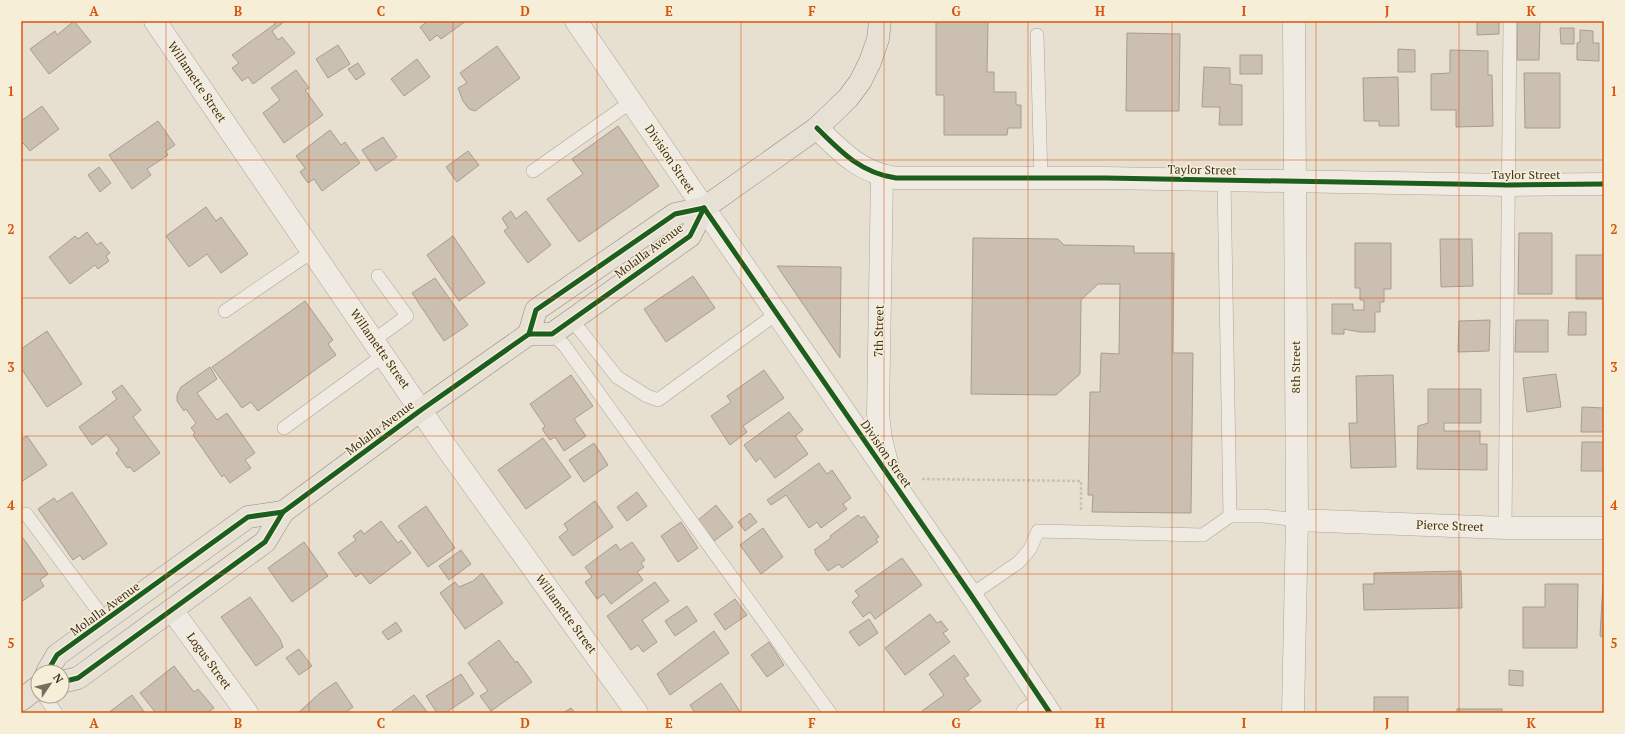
<svg xmlns="http://www.w3.org/2000/svg" width="1625" height="734" font-family="'PT Serif',serif">
<rect width="100%" height="100%" fill="#e7e0d1"/>
<g fill="#cbbfb2" stroke="#a89c90">
<polygon points="74,21 91,42 49,74 30,49 55,31 57,35"/>
<polygon points="273,21 285,21 272,31 278,40 282,37 295,53 253,84 248,77 242,81 232,68 239,63 232,55 275,24"/>
<polygon points="428,21 466,21 441,39 437,35 430,41 420,27"/>
<polygon points="936,21 988,21 987,72 994,72 994,92 1016,92 1016,105 1021,105 1021,128 1008,128 1007,135 944,135 944,95 936,95"/>
<polygon points="1477,21 1499,21 1499,34 1477,35"/>
<polygon points="1517,21 1540,21 1539,60 1517,60"/>
<polygon points="1560,28 1574,28 1574,44 1561,44"/>
<polygon points="1580,30 1593,31 1593,43 1599,43 1599,61 1577,60 1577,43 1580,42"/>
<polygon points="1127,33 1180,34 1179,111 1126,111"/>
<polygon points="338,45 350,64 328,78 316,59"/>
<polygon points="497,46 520,78 475,111 469,109 463,101 458,88 467,83 460,73"/>
<polygon points="1398,49 1415,50 1415,72 1398,72"/>
<polygon points="1450,50 1488,51 1488,75 1492,75 1493,126 1456,127 1456,110 1431,110 1431,74 1450,73"/>
<rect x="1240" y="55" width="22" height="19"/>
<polygon points="417,59 430,77 404,96 391,79"/>
<polygon points="358,63 365,74 356,80 348,69"/>
<polygon points="1204,67 1230,68 1230,84 1242,85 1242,125 1219,125 1220,107 1202,107"/>
<polygon points="296,70 309,88 305,90 323,115 284,143 263,113 280,100 271,88"/>
<polygon points="1524,73 1560,73 1560,128 1525,128"/>
<polygon points="1398,77 1399,126 1379,126 1379,121 1364,121 1363,78"/>
<polygon points="42,106 59,129 30,151 23,143 21,144 21,121"/>
<polygon points="158,121 175,145 166,151 168,155 147,169 151,175 132,189 109,155"/>
<polygon points="618,126 659,186 579,242 547,199 583,174 572,159"/>
<polygon points="330,130 341,145 345,142 360,163 322,191 314,179 308,183 300,172 305,168 296,156"/>
<polygon points="383,137 397,157 376,171 362,150"/>
<polygon points="468,151 479,165 457,182 446,167"/>
<polygon points="99,167 111,183 100,192 88,175"/>
<polygon points="206,207 216,221 221,217 248,254 221,273 207,254 189,267 166,236"/>
<polygon points="511,211 516,219 526,211 551,245 528,263 504,231 508,228 502,218"/>
<polygon points="87,232 97,245 101,242 110,253 106,256 109,261 98,269 95,265 70,284 49,257 75,236 78,239"/>
<polygon points="1519,233 1552,233 1552,294 1518,294"/>
<polygon points="453,236 485,283 459,301 427,255"/>
<polygon points="973,238 1058,239 1064,245 1134,246 1134,253 1174,253 1173,353 1193,353 1191,513 1092,512 1093,495 1088,495 1090,392 1100,392 1101,353 1119,354 1120,284 1098,284 1081,300 1080,374 1056,395 971,394"/>
<polygon points="1440,239 1472,239 1473,286 1441,287"/>
<polygon points="1355,243 1391,243 1391,289 1384,289 1384,302 1380,302 1380,312 1375,312 1375,332 1360,332 1344,329 1344,334 1332,334 1332,304 1353,304 1353,310 1364,310 1364,300 1360,300 1360,288 1355,288"/>
<rect x="1576" y="255" width="28" height="44"/>
<polygon points="777,266 841,267 840,358"/>
<polygon points="693,276 715,308 666,342 644,309"/>
<polygon points="435,278 468,325 444,341 412,293"/>
<polygon points="305,301 333,340 328,344 336,355 258,411 251,402 242,408 212,367"/>
<polygon points="1569,312 1586,312 1586,335 1568,335"/>
<polygon points="1490,320 1489,351 1458,352 1459,321"/>
<polygon points="1516,320 1548,320 1548,352 1515,352"/>
<polygon points="47,331 82,384 47,407 21,368 21,349"/>
<polygon points="210,367 217,379 197,393 217,420 227,413 255,453 245,460 251,468 230,483 224,475 222,477 193,435 195,433 191,428 196,423 186,409 184,411 177,401 177,395 181,387"/>
<polygon points="764,370 784,398 743,426 747,432 730,445 711,416 731,402 727,396"/>
<polygon points="1556,374 1561,407 1527,412 1523,378"/>
<polygon points="571,375 593,406 574,419 586,436 564,451 555,437 550,440 542,429 545,426 530,404"/>
<polygon points="1393,375 1396,467 1351,468 1349,423 1357,423 1356,376"/>
<polygon points="122,385 141,410 133,417 160,453 134,472 130,467 127,468 116,453 119,450 107,434 92,445 79,427 117,399 112,392"/>
<polygon points="1428,389 1481,389 1481,423 1444,423 1444,431 1480,431 1480,444 1487,444 1487,470 1417,469 1418,426 1428,423"/>
<polygon points="1582,407 1604,408 1604,432 1581,432"/>
<polygon points="789,412 803,430 795,436 808,454 775,478 760,458 756,462 744,445"/>
<polygon points="27,436 47,465 21,482 21,440"/>
<polygon points="543,438 571,477 526,509 498,470"/>
<polygon points="1582,442 1604,442 1604,471 1581,471"/>
<polygon points="594,443 608,465 584,482 569,460"/>
<polygon points="819,463 827,474 832,470 851,498 843,504 847,509 821,528 817,522 809,528 786,495 771,505 767,500"/>
<polygon points="72,492 107,544 83,560 80,555 73,560 38,509 54,498 57,502"/>
<polygon points="637,492 647,506 627,521 617,507"/>
<polygon points="595,501 613,527 573,556 559,537 568,530 564,524"/>
<polygon points="716,505 733,527 714,541 698,520"/>
<polygon points="426,506 455,548 428,567 398,526"/>
<polygon points="750,513 757,522 745,531 738,522"/>
<polygon points="858,515 861,518 864,516 879,537 876,539 878,542 842,568 839,564 828,571 815,553 816,552 814,550 831,538 830,536"/>
<polygon points="381,521 398,543 401,540 411,553 370,584 361,573 356,577 338,553 356,540 353,536 361,530 364,534"/>
<polygon points="681,522 698,548 678,562 661,536"/>
<polygon points="763,528 783,557 761,574 740,545"/>
<polygon points="23,538 48,574 40,580 44,586 21,602 21,540"/>
<polygon points="304,542 328,576 292,602 268,568"/>
<polygon points="632,542 645,560 641,563 644,567 637,572 643,580 611,604 604,594 597,599 585,582 592,577 585,567 616,544 620,550"/>
<polygon points="461,550 471,564 449,580 439,566"/>
<polygon points="902,558 922,585 875,619 870,612 863,617 852,602 859,596 855,591"/>
<polygon points="1461,571 1462,608 1364,610 1363,584 1374,584 1374,573"/>
<polygon points="482,573 503,603 465,629 440,593 455,582 459,587 473,581"/>
<polygon points="655,582 669,601 642,620 657,642 643,652 638,645 631,650 607,616"/>
<polygon points="1603,583 1604,583 1604,637 1600,636"/>
<polygon points="1545,584 1578,584 1577,648 1523,648 1523,607 1545,607"/>
<polygon points="250,597 280,639 283,647 256,666 221,617"/>
<polygon points="735,599 747,615 725,630 714,614"/>
<polygon points="687,606 697,621 675,636 665,621"/>
<polygon points="930,614 937,623 941,621 948,630 943,633 950,642 905,675 885,648"/>
<polygon points="869,619 878,633 859,646 849,632"/>
<polygon points="396,622 402,631 388,640 382,632"/>
<polygon points="714,631 729,653 670,695 657,674"/>
<polygon points="499,640 516,663 517,661 532,682 491,711 480,696 488,691 468,663"/>
<polygon points="769,642 784,665 767,677 751,655"/>
<polygon points="299,649 312,666 299,675 286,658"/>
<polygon points="954,655 969,675 964,678 981,701 965,713 924,713 922,711 944,695 929,674"/>
<polygon points="174,666 194,692 198,689 214,708 207,713 156,713 140,693"/>
<polygon points="1509,670 1523,671 1523,686 1509,685"/>
<polygon points="461,674 474,694 445,713 437,713 426,696"/>
<polygon points="336,682 353,707 345,713 298,713 320,693"/>
<polygon points="721,683 741,713 695,713 690,705"/>
<polygon points="132,695 145,713 108,713"/>
<polygon points="414,695 428,713 393,713 392,711"/>
<rect x="1374" y="697" width="34" height="16"/>
<polygon points="571,708 575,713 563,713"/>
<rect x="1457" y="709" width="45" height="4"/>
</g>
<g fill="none" stroke-linecap="round" stroke-linejoin="round">
<defs>
<g id="service">
<polyline points="1037,35 1041,179"/>
<polyline points="533,171 631,102"/>
<polyline points="1224,180 1230,516"/>
<polyline points="225,311 313,251"/>
<polyline points="572,320 617,377 647,396 658,400 776,314"/>
<polyline points="552,334 564,345 830,713"/>
<polyline points="374,340 407,316 378,276"/>
<polyline points="284,428 384,355"/>
<polyline points="26,514 105,620"/>
<polyline points="1505,528 1510,21"/>
<polyline points="971,595 1019,562 1030,549 1038,531 1203,535 1230,516 1264,516 1297,520"/>
<polyline points="44,696 56,713"/>
</g>
<g id="minor">
<polyline points="155,21 443,443 637,713"/>
<polyline points="576,21 704,208"/>
<polyline points="1297,520 1505,528 1604,528"/>
<polyline points="172,610 247,713"/>
<polyline points="1027,713 1043,702"/>
<polyline points="1293,713 1297,520 1294,21"/>
</g>
<g id="tertiary">
<path d="M 817,128 C 841,152 861,173 896,178 L 1105,178 L 1509,185 L 1604,184"/>
<polyline points="882,176 878,414 881,439 888,467"/>
<polyline points="704,208 971,595 1050,713"/>
</g>
<g id="primary">
<polyline points="529,334 536,310 675,214 704,208 817,128 848,98 860,82 870,62 878,39 880,21"/>
<polyline points="47,672 57,655 248,517 283,512"/>
<polyline points="62,682 78,678 265,542 283,512 421,410 529,334 552,334 690,236 704,208"/>
<polyline points="21,700 38,687"/>
</g>
</defs>
<use href="#service" stroke="#ada599" stroke-width="14"/>
<use href="#minor" stroke="#ada599" stroke-width="23"/>
<use href="#tertiary" stroke="#ada599" stroke-width="23"/>
<use href="#primary" stroke="#928b80" stroke-width="23"/>
<polyline stroke="#c8c2b9" stroke-width="2.5" stroke-dasharray="3 2" stroke-linecap="butt" points="922,479 1081,481 1081,511"/>
<use href="#service" stroke="#efebe3" stroke-width="13"/>
<use href="#minor" stroke="#efebe3" stroke-width="22"/>
<use href="#tertiary" stroke="#efebe3" stroke-width="22"/>
<use href="#primary" stroke="#e6e1d4" stroke-width="22"/>
<defs>
<g id="cycleway">
<path d="M 817,128 C 841,152 861,173 896,178 L 1105,178 L 1509,185 L 1604,184"/>
<polyline points="704,208 971,595 1050,713"/>
<polyline points="529,334 536,310 675,214 704,208"/>
<polyline points="47,672 57,655 248,517 283,512"/>
<polyline points="62,682 78,678 265,542 283,512 421,410 529,334 552,334 690,236 704,208"/>
</g>
</defs>
<use href="#cycleway" stroke="#f7eed8" stroke-width="8"/>
<use href="#cycleway" stroke="#1b5e20" stroke-width="5"/>
</g>
<path fill="none" stroke="#d7550e" stroke-width="1" stroke-opacity="0.55" d="M 166,21 L 166,713M 309,21 L 309,713M 453,21 L 453,713M 597,21 L 597,713M 741,21 L 741,713M 884,21 L 884,713M 1028,21 L 1028,713M 1172,21 L 1172,713M 1316,21 L 1316,713M 1459,21 L 1459,713M 21,160 L 1604,160M 21,298 L 1604,298M 21,436 L 1604,436M 21,574 L 1604,574"/>
<g text-anchor="middle" stroke-width="3" stroke-linejoin="round" paint-order="stroke">
<g font-size="12" fill="#3d2e20" stroke="#f7eed8">
<text transform="translate(197 82) rotate(56)" y="4">Willamette Street</text>
<text transform="translate(670 159) rotate(56)" y="4">Division Street</text>
<text transform="translate(1202 170) rotate(1)" y="4">Taylor Street</text>
<text x="1526" y="179">Taylor Street</text>
<text transform="translate(649 251) rotate(-37)" y="4">Molalla Avenue</text>
<text transform="translate(879 331) rotate(-89)" y="4">7th Street</text>
<text transform="translate(380 349) rotate(55)" y="4">Willamette Street</text>
<text transform="translate(1296 367) rotate(-90)" y="4">8th Street</text>
<text transform="translate(380 428) rotate(-37)" y="4">Molalla Avenue</text>
<text transform="translate(886 454) rotate(55)" y="4">Division Street</text>
<text transform="translate(1450 526) rotate(2)" y="4">Pierce Street</text>
<text transform="translate(105 609) rotate(-36)" y="4">Molalla Avenue</text>
<text transform="translate(566 614) rotate(54)" y="4">Willamette Street</text>
<text transform="translate(209 661) rotate(54)" y="4">Logus Street</text>
</g>
</g>
<rect width="1625" height="734" fill="none" stroke="#f7eed8" stroke-width="44"/>
<g transform="translate(50 684) rotate(55)"><circle r="19" fill="#f7eed8" stroke="#ada18e"/>
<path d="M0-3L7 15L0 10L-7 15Z" fill="#786c5e"/>
<text y="-6" font-size="11" font-weight="bold" text-anchor="middle" fill="#3d2e20">N</text>
</g>
<rect x="22" y="22" width="1581" height="690" fill="none" stroke="#d7550e" stroke-width="1.5"/>
<g font-size="13" text-anchor="middle" font-weight="bold" fill="#d7550e">
<text x="94" y="16">A</text>
<text x="238" y="16">B</text>
<text x="381" y="16">C</text>
<text x="525" y="16">D</text>
<text x="669" y="16">E</text>
<text x="812" y="16">F</text>
<text x="956" y="16">G</text>
<text x="1100" y="16">H</text>
<text x="1244" y="16">I</text>
<text x="1387" y="16">J</text>
<text x="1531" y="16">K</text>
<text x="11" y="96">1</text>
<text x="1614" y="96">1</text>
<text x="11" y="234">2</text>
<text x="1614" y="234">2</text>
<text x="11" y="372">3</text>
<text x="1614" y="372">3</text>
<text x="11" y="510">4</text>
<text x="1614" y="510">4</text>
<text x="11" y="648">5</text>
<text x="1614" y="648">5</text>
<text x="94" y="728">A</text>
<text x="238" y="728">B</text>
<text x="381" y="728">C</text>
<text x="525" y="728">D</text>
<text x="669" y="728">E</text>
<text x="812" y="728">F</text>
<text x="956" y="728">G</text>
<text x="1100" y="728">H</text>
<text x="1244" y="728">I</text>
<text x="1387" y="728">J</text>
<text x="1531" y="728">K</text>
</g>
</svg>
